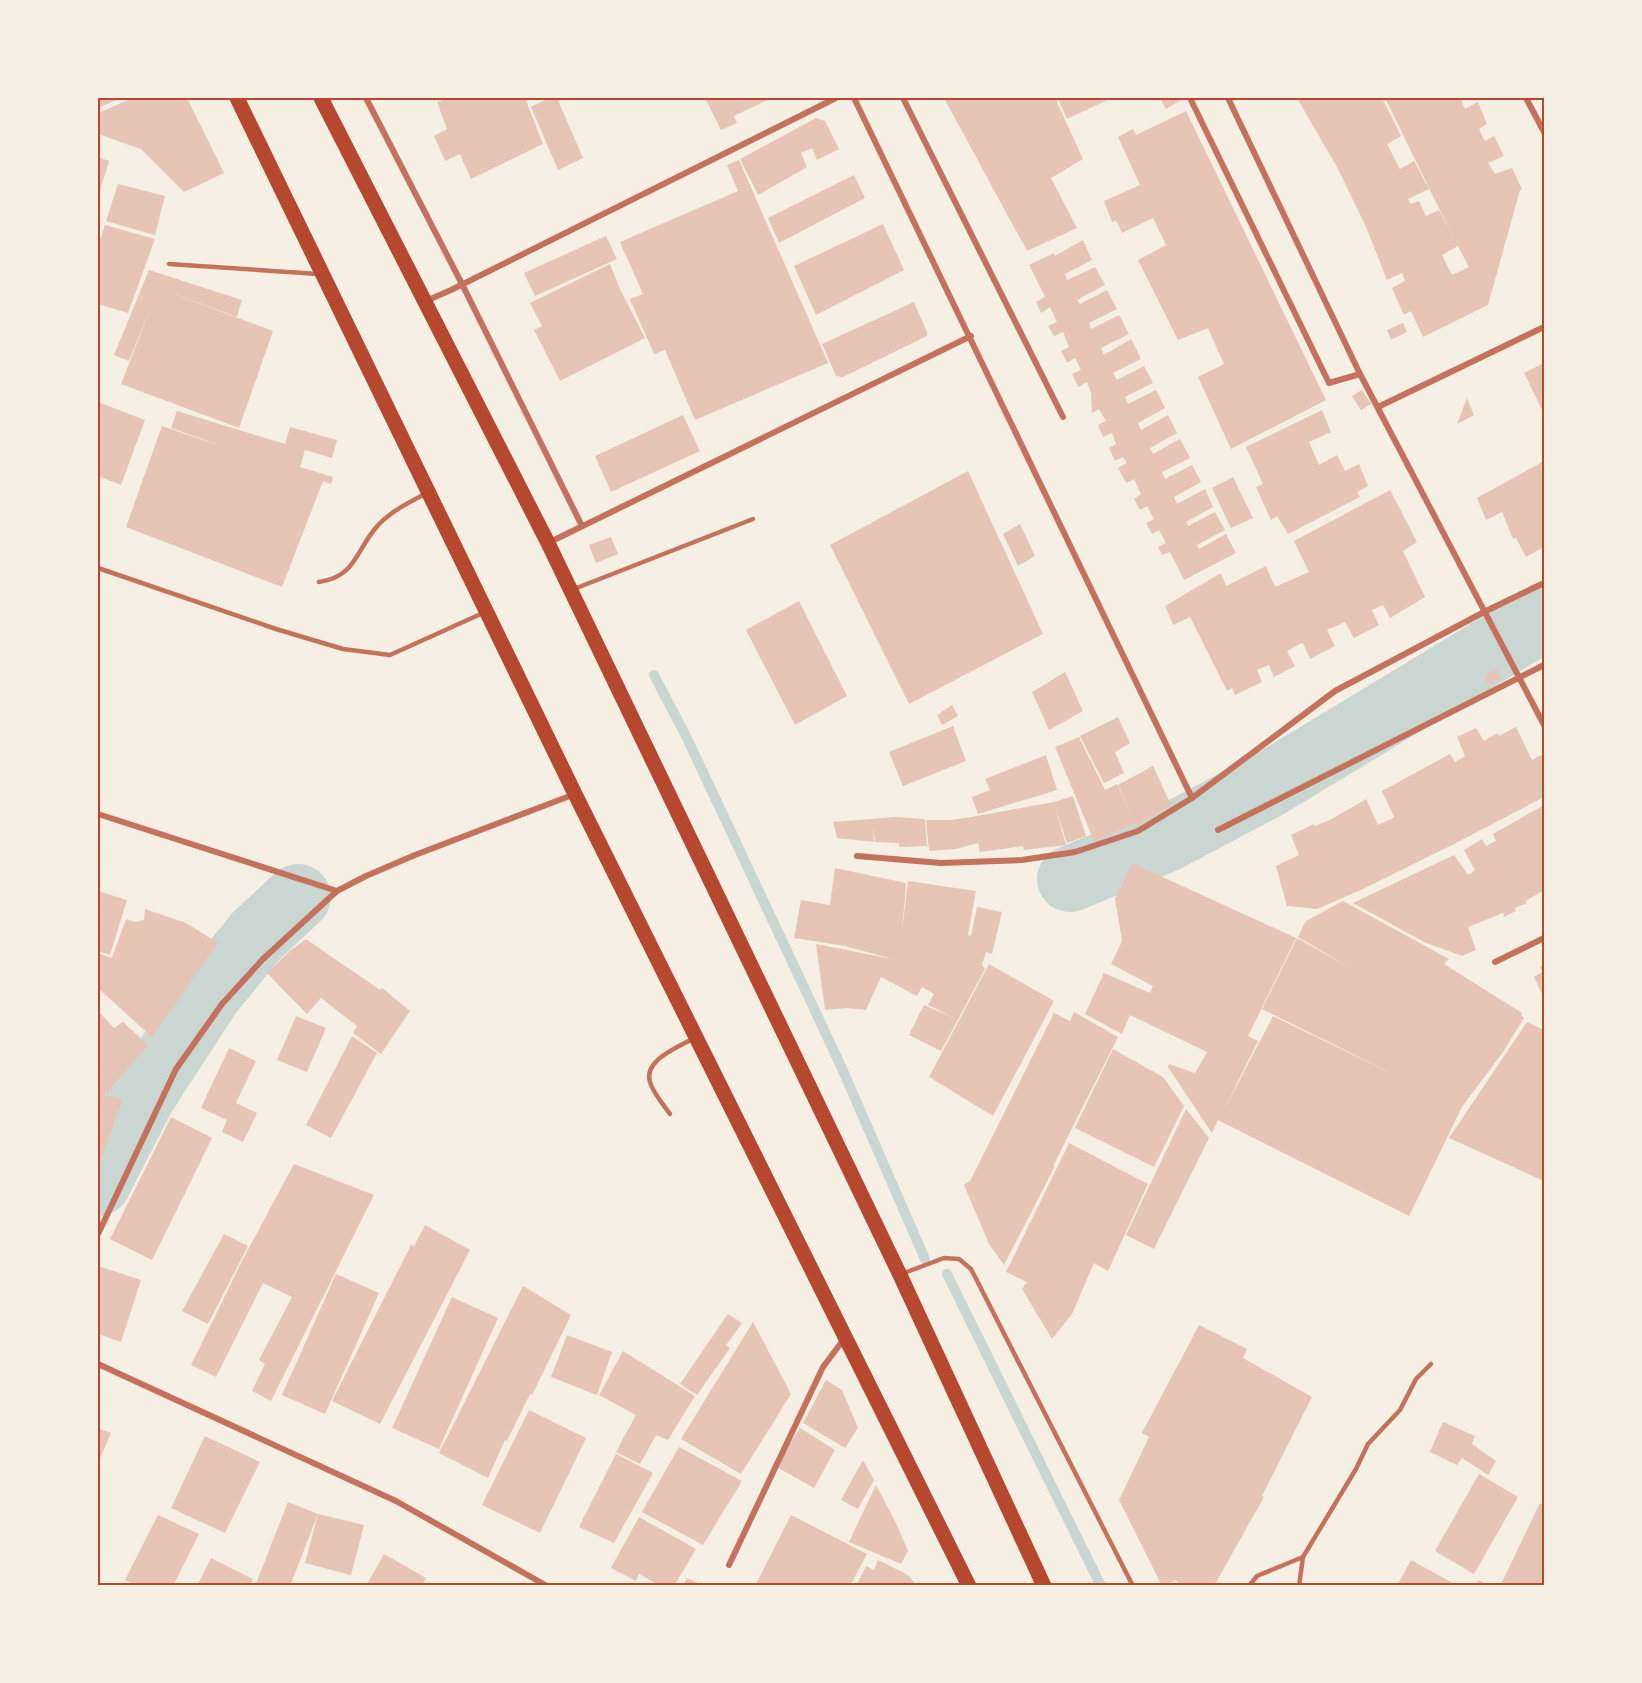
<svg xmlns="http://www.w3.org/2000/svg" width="1642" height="1683" font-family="Manrope,sans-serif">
<rect width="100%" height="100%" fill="#f6efe4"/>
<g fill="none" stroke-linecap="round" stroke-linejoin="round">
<g stroke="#c9d6d2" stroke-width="10">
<polyline points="654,675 686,736 840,1064 925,1259"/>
<polyline points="947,1274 1101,1586"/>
</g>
<g stroke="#c9d6d2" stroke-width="66">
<polyline points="1070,879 1166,839 1268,785 1544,618"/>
<polyline points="98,1183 142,1097 208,995 257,935 298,897"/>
</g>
</g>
<g fill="#e6c5b7" fill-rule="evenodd">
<polygon points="98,98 121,98 98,108"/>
<polygon points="133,98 187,98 224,173 184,192 141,149 98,134 98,113"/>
<polygon points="449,98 525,98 543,144 471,179 460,154 445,161 434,136 447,129 437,102"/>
<polygon points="549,98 557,98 583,158 558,170 531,107"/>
<polygon points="705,98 772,98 734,116 737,123 721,130"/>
<polygon points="944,98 1055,98 1083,159 1051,178 1077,228 1027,251"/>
<polygon points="1066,98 1112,98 1067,119 1059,101"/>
<polygon points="1160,98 1180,98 1181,100 1166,109"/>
<path d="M 1297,98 L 1382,98 L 1401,136 L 1387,144 L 1400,169 L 1414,161 L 1429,189 L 1408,199 L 1410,204 L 1419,201 L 1426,216 L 1439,210 L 1453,237 L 1385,98 L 1460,98 L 1465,109 L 1478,102 L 1487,124 L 1479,129 L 1485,141 L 1494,136 L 1504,156 L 1488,163 L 1495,174 L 1512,168 L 1522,189 L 1520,190 L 1488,305 L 1423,337 L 1411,311 L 1404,315 L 1392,288 L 1405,281 L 1402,273 L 1387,280 L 1366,227 L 1338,169 ZM 1458,246 L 1469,267 L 1452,275 L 1442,255 Z"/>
<polygon points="1186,111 1326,400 1231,449 1198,377 1224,364 1208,328 1178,340 1138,260 1166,245 1153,218 1122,233 1116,220 1112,222 1104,201 1140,185 1118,137 1133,129 1136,135"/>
<polygon points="816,118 825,121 839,149 817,160 812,148 801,153 807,167 758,195 740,159"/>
<polygon points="98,157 109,161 98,197"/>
<polygon points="739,160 828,363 695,420 665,350 654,354 630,299 643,294 620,242 738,191 727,165"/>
<polygon points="854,175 865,198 779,243 768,218"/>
<polygon points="118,184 165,196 155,235 106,221"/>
<polygon points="883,224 904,270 816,315 794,266"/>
<polygon points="105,225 155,239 128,313 98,304 98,246"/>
<polygon points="606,236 617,259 535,296 524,273"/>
<polygon points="1083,240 1092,260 1065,274 1067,280 1095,267 1105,285 1077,300 1080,304 1107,290 1117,309 1089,323 1091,329 1119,315 1129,334 1101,348 1104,355 1131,339 1141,359 1113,373 1117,380 1144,366 1153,383 1125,397 1128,404 1156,390 1165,408 1138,423 1141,430 1168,415 1177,433 1150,448 1153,454 1180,439 1190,458 1162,472 1165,479 1192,465 1201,482 1174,497 1177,504 1205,489 1213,507 1186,522 1188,526 1215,512 1225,530 1197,545 1199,549 1226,534 1236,553 1184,580 1170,552 1162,555 1158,547 1166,543 1159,530 1152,534 1146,523 1154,519 1147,506 1140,510 1134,499 1141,494 1134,479 1126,483 1118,468 1127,463 1123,457 1115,461 1109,448 1116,444 1112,433 1103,437 1098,425 1106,421 1099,409 1092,413 1091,393 1087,382 1078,387 1072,374 1081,370 1075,358 1067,363 1061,351 1069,347 1063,332 1054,336 1048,326 1057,322 1050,307 1041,313 1036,302 1045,297 1029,265 1054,253 1055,256"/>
<polygon points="610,264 619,287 645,338 560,381 534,330 542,326 530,303"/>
<polygon points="149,270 242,300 237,317 158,288 273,331 239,428 121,384 151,307 129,361 114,355"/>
<polygon points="914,302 927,332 927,336 843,377 836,376 822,344"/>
<polygon points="1403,323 1407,332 1391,340 1387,330"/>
<polygon points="1544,363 1544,414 1524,373"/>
<polygon points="1362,390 1371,404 1361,410 1352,396"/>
<polygon points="1467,398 1474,415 1457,424"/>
<polygon points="98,402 145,420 121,485 98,476"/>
<polygon points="1322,410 1331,432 1309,442 1319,465 1337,455 1345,471 1359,464 1368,486 1357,492 1360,497 1288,534 1277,516 1271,520 1256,487 1263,484 1246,447"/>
<polygon points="177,411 285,444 290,427 337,440 332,458 305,450 300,467 333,477 331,484 323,481 282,587 126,527 162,426 230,449 171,428"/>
<polygon points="683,415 700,451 611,492 595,456"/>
<polygon points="1544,461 1544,547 1526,557 1516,538 1513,539 1502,512 1486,520 1477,498"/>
<polygon points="968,471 1043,634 909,704 830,545"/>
<polygon points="1233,477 1253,518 1231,528 1212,488"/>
<polygon points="1390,490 1417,542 1403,551 1425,597 1390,618 1383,605 1372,610 1379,625 1354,638 1345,622 1327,630 1335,646 1310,659 1303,643 1300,644 1287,651 1295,666 1274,677 1269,665 1257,670 1262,682 1235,695 1232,688 1227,691 1190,617 1173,625 1165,606 1221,573 1226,586 1266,566 1275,587 1309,572 1294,541"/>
<polygon points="1020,524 1035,556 1018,566 1003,534"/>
<polygon points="611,537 618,554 596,563 589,545"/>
<polygon points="799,601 847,696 795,725 746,630"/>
<polygon points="1496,669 1501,678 1489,685 1484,676"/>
<polygon points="1065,672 1083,711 1049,730 1032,692"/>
<polygon points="952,705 958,716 942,725 937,715"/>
<polygon points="1118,717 1130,743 1115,752 1124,773 1104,783 1080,736"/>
<polygon points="953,726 966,761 903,786 889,752"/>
<polygon points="1516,727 1532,760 1543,754 1544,758 1544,797 1456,843 1363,889 1317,909 1287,906 1276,866 1299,855 1291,835 1314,824 1315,826 1330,820 1366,799 1378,825 1389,820 1394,817 1382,791 1450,754 1455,762 1465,756 1457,737 1476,728 1484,741 1498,733 1499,736"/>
<polygon points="1079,737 1105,790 1117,784 1132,817 1118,785 1153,766 1171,805 1137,826 1136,823 1094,841 1055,747"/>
<polygon points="1046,755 1057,790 978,814 972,797 990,790 985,779"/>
<polygon points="1073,796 1086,836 1067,843 1055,806 1066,845 1024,850 1023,846 980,852 978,843 956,849 929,851 926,820 950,820 971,817 1054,802"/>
<polygon points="1544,805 1544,890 1526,901 1527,903 1515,908 1516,911 1504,917 1503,913 1468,927 1476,950 1462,956 1424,942 1353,903 1454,855 1468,875 1475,870 1464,850 1482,839 1486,846 1496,841 1493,834"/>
<polygon points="895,817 925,819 927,846 899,847 899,843 875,842 873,826 874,842 837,838 833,822"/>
<polygon points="1132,863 1296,938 1248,1036 1258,1041 1223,1112 1273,1016 1403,1079 1262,1009 1297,938 1350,968 1298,937 1306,921 1343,901 1449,959 1444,964 1522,1013 1521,1015 1524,1018 1503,1052 1462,1107 1409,1216 1218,1120 1212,1133 1168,1067 1169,1064 1195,1073 1207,1052 1130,1015 1122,1034 1085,1014 1104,973 1150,993 1153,986 1111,964 1122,941 1115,899"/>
<polygon points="835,868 906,883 902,932 908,881 976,891 968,935 971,936 977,907 1002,912 992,954 986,952 982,965 985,969 941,1051 909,1035 924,1005 954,1018 928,1005 934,994 922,987 917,996 881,977 866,1010 847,1008 825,1010 816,944 892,959 845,946 794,938 801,900 830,905"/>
<polygon points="98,891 127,900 110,955 98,951"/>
<polygon points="145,909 186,923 218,943 152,1037 98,988 98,953 112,958 126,919 135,922 144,920"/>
<polygon points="306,939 380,990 382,988 410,1011 381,1054 353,1033 357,1026 321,998 307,1014 267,973 291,950"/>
<polygon points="989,964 1054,1001 993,1116 929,1077"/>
<polygon points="1544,965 1544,998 1534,977 1542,972 1540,967"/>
<polygon points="98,1011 114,1028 123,1022 148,1045 105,1095 123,1099 98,1167"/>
<polygon points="1074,1012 1118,1037 1054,1164 1054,1168 1004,1265 989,1244 964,1185 970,1181 1054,1013 1070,1021"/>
<polygon points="296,1016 326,1028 307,1072 277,1060"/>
<polygon points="1527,1022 1544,1030 1544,1181 1449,1138"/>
<polygon points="352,1036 377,1053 331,1138 306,1125"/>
<polygon points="229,1048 256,1061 236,1103 257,1113 243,1142 222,1132 227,1120 201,1108"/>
<polygon points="1113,1049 1163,1077 1184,1106 1154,1167 1075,1128"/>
<polygon points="1186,1109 1209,1138 1154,1249 1126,1235"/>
<polygon points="171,1117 212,1138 152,1260 110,1239"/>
<polygon points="1069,1143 1148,1184 1108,1271 1094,1263 1072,1314 1052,1339 1022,1289 1027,1282 1006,1272"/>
<polygon points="294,1164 374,1195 271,1401 252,1391 265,1364 259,1360 292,1297 263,1283 216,1377 191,1365 243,1259"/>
<polygon points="425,1225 470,1250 380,1424 332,1401 411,1245 414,1246"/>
<polygon points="224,1234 248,1246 208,1324 182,1311"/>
<polygon points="98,1266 141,1280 121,1342 98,1334"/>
<polygon points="336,1274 379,1293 325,1414 282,1395"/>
<polygon points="523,1286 571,1315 532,1395 530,1394 507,1441 505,1440 488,1478 439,1453"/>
<polygon points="452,1297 498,1318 439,1449 392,1428"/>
<polygon points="728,1314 742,1323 726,1345 730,1348 697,1395 680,1384"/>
<polygon points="753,1322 791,1394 741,1474 681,1439"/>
<polygon points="1199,1325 1247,1349 1243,1358 1312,1397 1262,1496 1264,1497 1214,1586 1181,1586 1176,1580 1162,1586 1119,1500 1149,1437 1142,1433"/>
<polygon points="567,1335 612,1352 597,1395 551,1377"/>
<polygon points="623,1351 695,1396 668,1440 656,1435 640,1464 616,1452 636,1415 599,1395"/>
<polygon points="826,1380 842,1390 858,1428 845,1448 803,1423"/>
<polygon points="529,1410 586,1438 540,1533 482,1505"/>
<polygon points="1443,1422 1475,1436 1472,1444 1496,1461 1488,1475 1462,1458 1457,1465 1430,1452"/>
<polygon points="98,1428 111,1433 98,1463"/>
<polygon points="800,1428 835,1450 814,1488 775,1466"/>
<polygon points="205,1436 260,1462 225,1533 171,1508"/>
<polygon points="679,1447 742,1481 703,1545 642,1512"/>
<polygon points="616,1454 653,1473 614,1543 579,1527"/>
<polygon points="863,1460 874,1480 858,1509 841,1500"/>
<polygon points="1479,1474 1518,1497 1474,1574 1435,1551"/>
<polygon points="876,1485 896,1523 908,1551 901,1564 849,1542"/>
<polygon points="288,1502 318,1514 290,1586 255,1586"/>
<polygon points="1540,1503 1544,1506 1544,1586 1500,1586"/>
<polygon points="318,1514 364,1525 351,1575 305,1563"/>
<polygon points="158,1515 199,1534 173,1586 137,1586 125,1580"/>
<polygon points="791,1515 867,1554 850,1586 755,1586"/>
<polygon points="639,1517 696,1549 674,1586 661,1586 639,1574 636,1581 611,1568"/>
<polygon points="384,1554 426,1578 422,1586 366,1586"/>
<polygon points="211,1558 253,1579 250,1586 197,1586"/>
<polygon points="878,1560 908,1575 917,1586 856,1586 866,1566 874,1570"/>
<polygon points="1411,1560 1458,1586 1397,1586"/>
<polygon points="687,1578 704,1586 683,1586"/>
<polygon points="1479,1580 1489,1586 1475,1586"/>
</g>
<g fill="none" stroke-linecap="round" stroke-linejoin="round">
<g stroke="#c5725c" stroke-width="4.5">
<polyline points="169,264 318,274"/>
<polyline points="98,568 276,629 343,649 390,655 483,613"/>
<path d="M 319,582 C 354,577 355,554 374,530 C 387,513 408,503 427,493"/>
<polyline points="574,589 753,519"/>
<path d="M 670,1114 C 663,1104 653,1093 650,1082 C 643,1060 679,1047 694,1038"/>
<polyline points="904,1273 944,1258 959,1259 971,1269 1133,1586"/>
<polyline points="1249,1586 1257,1576 1303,1557"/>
<polyline points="1299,1586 1303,1557 1356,1469 1368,1444 1400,1410 1416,1379 1431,1364"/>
</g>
<g stroke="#c5725c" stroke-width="6">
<polyline points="366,98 462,284 582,526"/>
<polyline points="854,98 1192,798"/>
<polyline points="903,98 1063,417"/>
<polyline points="1190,98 1329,383 1360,374"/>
<polyline points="1228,98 1360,374 1544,725"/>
<polyline points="1526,98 1544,132"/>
<polyline points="426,301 451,290 836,98"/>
<polyline points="1378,407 1544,327"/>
<polyline points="548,543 971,336"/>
<polyline points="98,814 337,891"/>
<polyline points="1218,830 1544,665"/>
<polyline points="857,856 941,863 1022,860 1075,852 1138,831 1192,798 1335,691 1486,611 1544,583"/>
<polyline points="1495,962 1544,938"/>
<polyline points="98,1234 176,1069 222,1004 263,959 337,891 366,876 415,855 575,794"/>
<polyline points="98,1364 396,1501 547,1586"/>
<polyline points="729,1565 823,1367 844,1339"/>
</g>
<g stroke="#b5482f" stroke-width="15">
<polyline points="237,98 575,794 969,1586"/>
<polyline points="321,98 548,543 900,1275 1044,1586"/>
</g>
</g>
<rect width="1642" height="1683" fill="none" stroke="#f6efe4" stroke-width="198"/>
<rect x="99" y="99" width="1444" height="1485" fill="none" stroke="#b5482f" stroke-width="2"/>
</svg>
